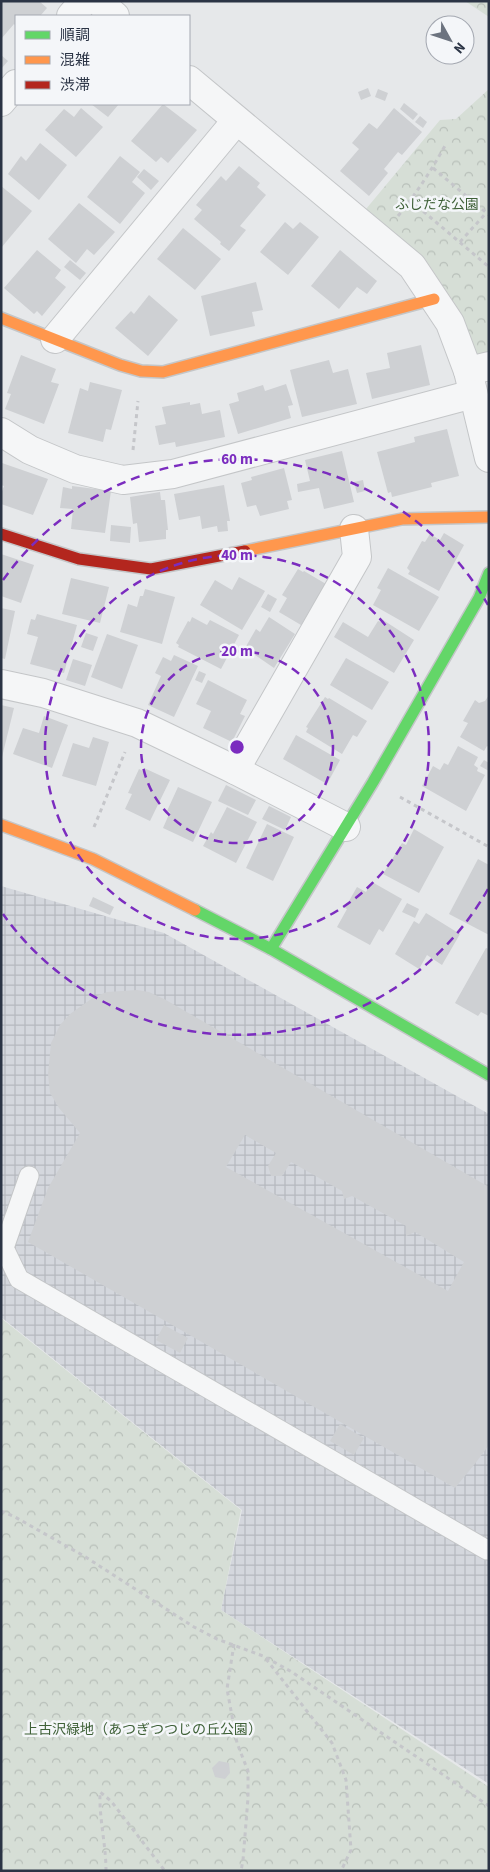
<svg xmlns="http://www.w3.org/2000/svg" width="490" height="1872" font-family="'Source Sans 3','Noto Sans JP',sans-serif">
<defs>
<pattern id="industrial-grid" width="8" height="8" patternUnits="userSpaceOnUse" patternTransform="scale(1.25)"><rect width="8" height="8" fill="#d4d7dd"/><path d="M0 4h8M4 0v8" fill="none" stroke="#b6b9bf"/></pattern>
<pattern id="forest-crowns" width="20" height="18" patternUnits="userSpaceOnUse" patternTransform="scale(1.25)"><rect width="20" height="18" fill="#d6ded6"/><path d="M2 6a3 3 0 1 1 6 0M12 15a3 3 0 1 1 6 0" fill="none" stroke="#b8bfb9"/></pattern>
</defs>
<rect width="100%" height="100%" fill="#e6e8ea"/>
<polygon fill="url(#industrial-grid)" points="1,886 164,933 489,1114 489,1784 221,1610 242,1510 1,1317"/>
<g fill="url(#forest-crowns)">
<polygon points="465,1 489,1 489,17"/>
<polygon points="489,89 489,354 472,355 428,267 366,209 440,120 456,119"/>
<polygon points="1,1318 241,1510 221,1610 489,1787 489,1871 1,1871"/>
</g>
<g fill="#ced0d3" fill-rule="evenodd">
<polygon points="1,1 39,1 47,8 40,16 16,16 16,26 14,24 1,39"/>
<polygon points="1,55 8,61 1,69"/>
<polygon points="368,88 371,96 361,100 358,92"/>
<polygon points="378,89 388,93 385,101 375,97"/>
<polygon points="404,103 418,114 413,120 400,109"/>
<polygon points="91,104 119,104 108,117"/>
<polygon points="163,104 197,130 168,163 161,157 156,162 131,141"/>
<polygon points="81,108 103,127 76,157 45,130 64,109 74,117"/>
<polygon points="394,108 422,132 402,155 398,152 384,169 388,173 369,196 340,171 359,149 352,143 369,123 377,129"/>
<polygon points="420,116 427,122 423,128 415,122"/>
<polygon points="40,143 67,165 39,200 8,174 21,156 26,161"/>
<polygon points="120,156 140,172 132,182 145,193 120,224 87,197"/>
<polygon points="239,166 260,183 257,187 266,195 240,226 246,230 229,251 220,244 221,242 194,219 202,210 196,205 221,176 226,181"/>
<polygon points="144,169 159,181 151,190 137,177"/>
<polygon points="1,186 32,211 1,248"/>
<polygon points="79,203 115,232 94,255 87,249 76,263 48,239"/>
<polygon points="285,222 293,229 300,222 319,237 288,275 260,252"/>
<polygon points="183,228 221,259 195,290 157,259"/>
<polygon points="37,250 61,270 55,278 66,287 42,316 37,311 34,314 4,288"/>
<polygon points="340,250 377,281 367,294 357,287 339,309 311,286"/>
<polygon points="70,260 86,273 80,280 64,267"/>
<polygon points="256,282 263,310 252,312 255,326 210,336 201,296"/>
<polygon points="149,295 178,320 148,356 115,328 131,311 134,314"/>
<polygon points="421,345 430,385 372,399 366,373 390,368 387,353"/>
<polygon points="21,355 56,369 51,382 59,384 44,424 5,409 11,394 7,393"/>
<polygon points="329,360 333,373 348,369 357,404 302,417 290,370"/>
<polygon points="90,382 122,390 111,430 106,429 103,442 68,433 80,388 88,391"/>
<polygon points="286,384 293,405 288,406 291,418 238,434 229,404 239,401 237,393 263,385 265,391"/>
<polygon points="190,402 190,405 200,403 202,414 220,410 225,437 176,447 175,442 159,445 155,426 166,424 162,407"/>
<polygon points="447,429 459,476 431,483 432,487 392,497 391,492 388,493 377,452 415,442 414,437"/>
<polygon points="342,451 354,502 324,509 319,488 298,492 297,484 310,481 305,460"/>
<polygon points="2,463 48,479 33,515 1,504 1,494 4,486 1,485"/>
<polygon points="284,468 292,500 287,501 289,509 260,516 256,505 247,507 241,483 252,480 251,477"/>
<polygon points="363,480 365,491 357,493 354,482"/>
<polygon points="224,485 230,521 227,521 228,531 218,532 217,526 202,529 200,516 179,520 174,494"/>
<polygon points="72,486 111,491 105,533 71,529 73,509 60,508 63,487 72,489"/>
<polygon points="160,492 161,500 165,500 168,530 166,530 166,539 139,542 137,523 133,524 130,497"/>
<polygon points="111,525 131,527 130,543 110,541"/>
<polygon points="444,533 464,545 439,591 408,574 410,571 407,568 422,541 425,542 430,534 440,540"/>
<polygon points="1,554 34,565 21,603 1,596"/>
<polygon points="388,568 439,597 419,631 373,605 381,590 377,588"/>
<polygon points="298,569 303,572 304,571 326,584 301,625 279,612 287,598 282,595"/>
<polygon points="239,577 265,591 242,630 200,605 215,580 232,590"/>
<polygon points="71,578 109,587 100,623 62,614"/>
<polygon points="145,589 175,597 162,644 120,632 128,604 137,607 140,596 143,596"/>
<polygon points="268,594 277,599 270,612 261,607"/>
<polygon points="1,608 15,611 5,659 1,658"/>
<polygon points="37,614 77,625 64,673 30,664 38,637 27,634 31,619 35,620"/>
<polygon points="192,617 207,625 210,620 239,635 221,669 178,647 179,645 176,643 188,621 190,622"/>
<polygon points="269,617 295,634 274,668 245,648 256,629 260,632"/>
<polygon points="383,620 414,640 394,673 334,637 343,622 368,637 378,621 381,622"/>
<polygon points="86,633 98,637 93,651 81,647"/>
<polygon points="107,634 138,645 122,689 91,677"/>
<polygon points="174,655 198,666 174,717 148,705 161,676 155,673 163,657 171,661"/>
<polygon points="346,658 389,682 372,710 330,685"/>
<polygon points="73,659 92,665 85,686 66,680"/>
<polygon points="199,671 206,674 202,683 195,680"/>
<polygon points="208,680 247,700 240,714 245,716 232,742 203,728 211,711 196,704"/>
<polygon points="489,695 489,747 487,746 484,751 460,737 468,723 463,721 475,700 479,703 485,701"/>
<polygon points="325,697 328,699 329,698 367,721 357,737 353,735 342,754 306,732 308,728 306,727"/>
<polygon points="1,705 14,708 2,757 1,757"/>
<polygon points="44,716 68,725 52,768 13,754 23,728 39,733"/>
<polygon points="296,735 340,760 327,784 283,759"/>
<polygon points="93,737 109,742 96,786 62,776 73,743 89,748"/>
<polygon points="458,746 478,757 474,765 478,768 477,771 485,775 466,811 422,786 433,766 440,770 444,763 448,765"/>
<polygon points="484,760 489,763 489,771 480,766"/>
<polygon points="144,768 170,780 150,821 125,809 132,794 128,793 139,769 143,771"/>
<polygon points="226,785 256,800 248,815 218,801"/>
<polygon points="178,787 212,802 193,842 163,828 170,812 167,811"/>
<polygon points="269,806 291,817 285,830 262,819"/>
<polygon points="227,807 257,822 236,863 203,846 211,832 213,834"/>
<polygon points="267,824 294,837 273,881 246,868"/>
<polygon points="414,829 444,847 419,893 383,874 402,843 406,845"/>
<polygon points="478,859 489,865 489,935 449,914"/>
<polygon points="372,882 402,899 383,932 379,929 370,945 337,927 347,909 345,908 357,887 366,892"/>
<polygon points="93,897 114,907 110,915 89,906"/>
<polygon points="407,903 419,909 415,918 402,912"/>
<polygon points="426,913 460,934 442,965 427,955 419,969 395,954 414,921 419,924"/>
<polygon points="486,948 489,949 489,1016 481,1012 478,1016 455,1003"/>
<path d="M 137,990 L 149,992 L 166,1000 L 489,1187 L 489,1445 L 474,1465 L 455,1488 L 28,1242 L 48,1188 L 80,1133 L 59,1108 L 50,1093 L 48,1074 L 51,1043 L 60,1025 L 70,1014 L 94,997 L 107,992 ZM 245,1135 L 276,1153 L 268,1166 L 271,1176 L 282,1176 L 291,1162 L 342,1191 L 344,1199 L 352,1196 L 406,1226 L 406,1236 L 415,1232 L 464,1262 L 448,1291 L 226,1167 Z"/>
<polygon points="164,1325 188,1338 180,1353 156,1340"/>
<polygon points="340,1424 364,1438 354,1455 330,1441"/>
<polygon points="219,1761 229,1763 230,1773 225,1779 215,1777 212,1768"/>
</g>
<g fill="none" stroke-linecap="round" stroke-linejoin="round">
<defs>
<polyline id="lane" points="29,1176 4,1248 19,1279 487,1550 489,1549"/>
<g id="street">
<polyline points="98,1 115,16"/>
<polyline points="71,16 84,1"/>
<polyline points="189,80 412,266 450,323 468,371"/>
<polyline points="1,102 16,84"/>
<polyline points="55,339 236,121"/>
<polyline points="489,366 468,371 489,458"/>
<polyline points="1,432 30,450 75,469 123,480 173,474 473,394"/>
<polyline points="1,684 43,693 137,723 235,770 346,827"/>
<polyline points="235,770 357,557 354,529"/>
</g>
<g id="fast">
<polyline points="195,910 271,949 489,1075"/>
<polyline points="271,949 373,782 479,598 489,573"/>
</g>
<g id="slow">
<polyline points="1,318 120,365 141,371 163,372 434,299"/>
<polyline points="245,551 402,519 489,517"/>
<polyline points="1,825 93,859 195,910"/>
</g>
<polyline id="jam" points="1,534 79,559 151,569 245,551"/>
</defs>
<use href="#lane" stroke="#c4c6c8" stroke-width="21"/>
<use href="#street" stroke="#c4c6c8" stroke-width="30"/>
<use href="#fast" stroke="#c4c6c8" stroke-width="14"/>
<use href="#slow" stroke="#c4c6c8" stroke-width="14"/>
<use href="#jam" stroke="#c4c6c8" stroke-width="14"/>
<g stroke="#c5c6ca" stroke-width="3" stroke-dasharray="4 4" stroke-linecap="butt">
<polyline points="433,168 489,215"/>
<polyline points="411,201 489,267"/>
<path d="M 398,216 C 417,193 432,169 446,144"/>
<polyline points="460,242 486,213"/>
<polyline points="133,450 138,401"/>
<polyline points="400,797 489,847"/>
<polyline points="94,827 125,752"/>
<polyline points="1,1511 15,1517 84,1556 194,1627 217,1639 263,1656 292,1672 489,1806"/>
<polyline points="234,1644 227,1689 237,1743 248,1771 248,1798 243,1860 241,1871"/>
<polyline points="266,1659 332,1743 346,1780 351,1850 341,1871"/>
<path d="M 106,1871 C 106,1844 99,1819 100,1792 L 111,1801 L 165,1871"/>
</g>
<use href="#lane" stroke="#f5f6f7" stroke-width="19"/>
<use href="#street" stroke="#f5f6f7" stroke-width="28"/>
<use href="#fast" stroke="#63d668" stroke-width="11"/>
<use href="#slow" stroke="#ff974d" stroke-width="11"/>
<use href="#jam" stroke="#b3261e" stroke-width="11"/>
</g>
<g fill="none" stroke="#7b2cbf" stroke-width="2.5" stroke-dasharray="9 6">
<circle cx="237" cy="747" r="96"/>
<circle cx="237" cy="747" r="192"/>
<path d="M488 889A288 288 0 0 1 3 914M3 580A288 288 0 0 1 488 605"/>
</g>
<g text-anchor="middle" stroke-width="5" stroke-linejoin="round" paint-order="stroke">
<g font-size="14" fill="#3f6138" stroke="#f4f6f9">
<text x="437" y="209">ふじだな公園</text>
<text x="143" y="1734">上古沢緑地（あつぎつつじの丘公園）</text>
</g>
</g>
<circle cx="237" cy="747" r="8" fill="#7b2cbf" stroke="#f4f6f9" stroke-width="2.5"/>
<g font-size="15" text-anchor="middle" font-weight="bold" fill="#7b2cbf" stroke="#f4f6f9" stroke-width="5" stroke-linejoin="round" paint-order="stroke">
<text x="237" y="464">60 m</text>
<text x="237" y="560">40 m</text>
<text x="237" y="656">20 m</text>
</g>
<rect width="490" height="1872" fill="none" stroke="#2b3445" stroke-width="5"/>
<rect x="15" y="15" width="175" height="90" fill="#f4f6f9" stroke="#a4a8b1"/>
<rect x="25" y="31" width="25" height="8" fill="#63d668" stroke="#a4a8b1"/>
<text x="60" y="40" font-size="15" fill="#2b3445">順調</text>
<rect x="25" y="56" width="25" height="8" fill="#ff974d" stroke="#a4a8b1"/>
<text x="60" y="65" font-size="15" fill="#2b3445">混雑</text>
<rect x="25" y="81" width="25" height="8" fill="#b3261e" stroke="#a4a8b1"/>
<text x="60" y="90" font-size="15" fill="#2b3445">渋滞</text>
<g transform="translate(450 40) rotate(130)"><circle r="24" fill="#f4f6f9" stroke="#a4a8b1"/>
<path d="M0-4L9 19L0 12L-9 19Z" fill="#6c737f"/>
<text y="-8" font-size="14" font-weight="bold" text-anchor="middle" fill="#2b3445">N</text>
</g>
</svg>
